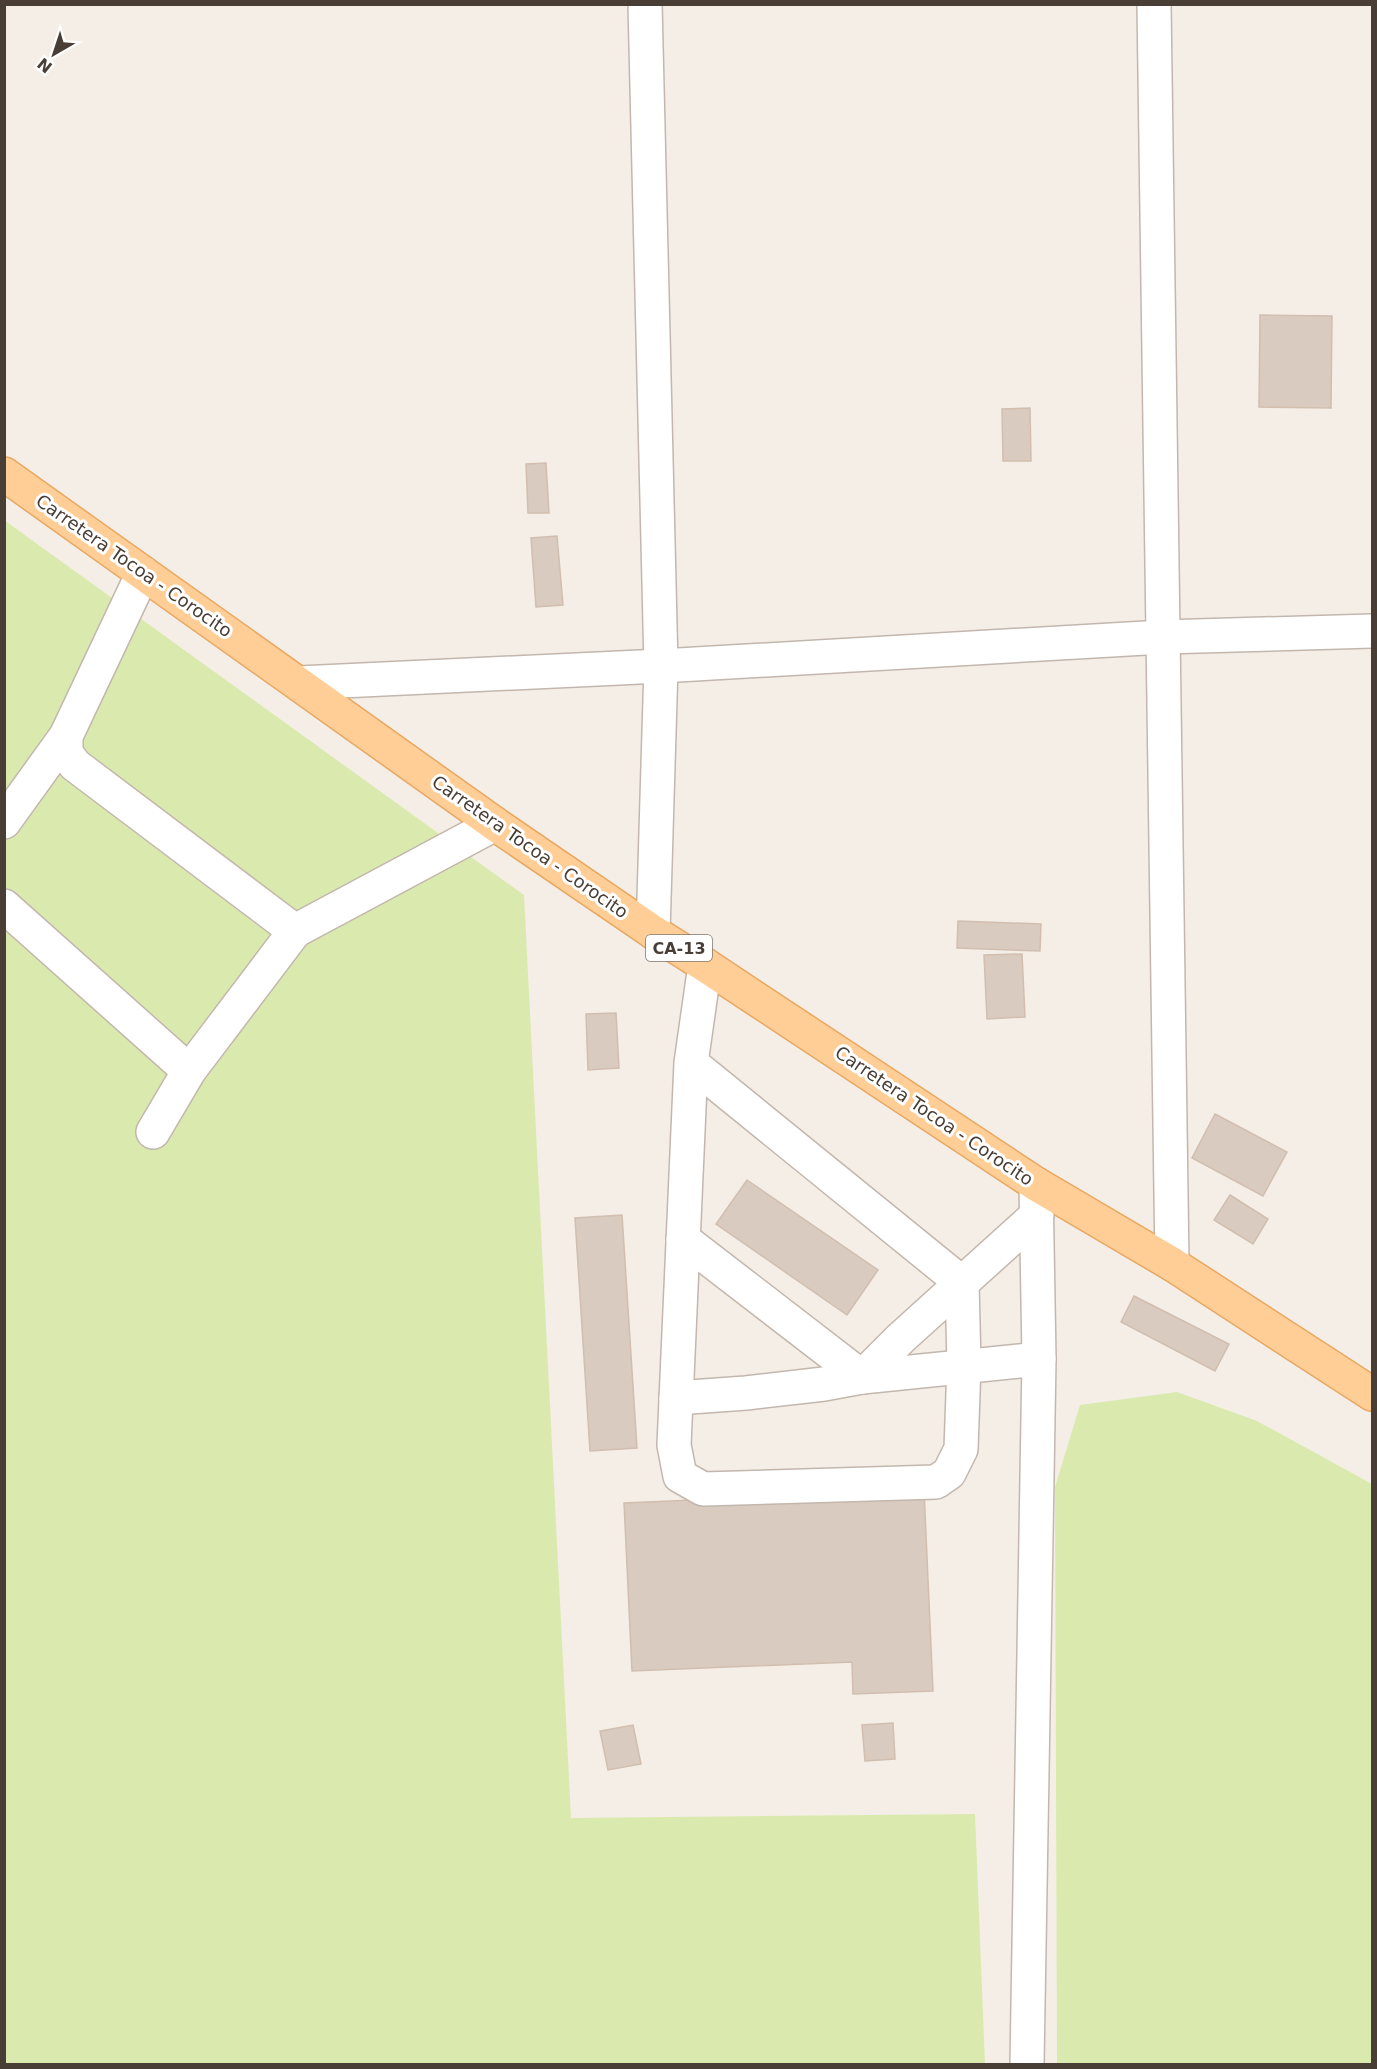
<svg xmlns="http://www.w3.org/2000/svg" width="1377" height="2069" font-family="'DejaVu Sans',sans-serif">
<rect width="100%" height="100%" fill="#f4eee7"/>
<g fill="#daeaaf">
<polygon points="4,520 524,895 571,1818 975,1814 985,2064 5,2064"/>
<polygon points="1177,1392 1257,1421 1372,1484 1372,2064 1057,2064 1055,1487 1080,1405"/>
</g>
<g fill="#d9cbbf" stroke="#d1beaf" stroke-width="1.5">
<polygon points="1260,315 1332,316 1331,408 1259,407"/>
<polygon points="1030,408 1031,461 1003,461 1002,409"/>
<polygon points="546,463 549,513 528,513 526,464"/>
<polygon points="557,536 563,605 536,607 531,538"/>
<polygon points="958,921 1041,924 1040,951 957,948"/>
<polygon points="1022,954 1025,1017 987,1019 984,955"/>
<polygon points="616,1013 619,1068 588,1070 586,1014"/>
<polygon points="1215,1114 1287,1152 1263,1196 1192,1158"/>
<polygon points="747,1180 878,1270 847,1315 716,1224"/>
<polygon points="1230,1195 1268,1219 1253,1244 1214,1220"/>
<polygon points="622,1215 637,1448 590,1451 575,1218"/>
<polygon points="1134,1296 1229,1344 1215,1371 1121,1322"/>
<polygon points="924,1490 933,1691 853,1694 852,1662 632,1671 624,1503"/>
<polygon points="893,1723 895,1759 865,1761 862,1725"/>
<polygon points="633,1725 641,1764 608,1770 600,1731"/>
</g>
<g fill="none" stroke-linecap="round" stroke-linejoin="round">
<defs>
<g id="minor">
<polyline points="645,4 661,666 653,932"/>
<polyline points="1154,4 1172,1264"/>
<polyline points="143,573 66,736 66,753 75,765 295,931 495,824"/>
<polyline points="299,683 661,666 1163,637 1372,631"/>
<polyline points="4,822 66,736"/>
<polyline points="4,906 189,1071"/>
<polyline points="691,1063 962,1283 964,1365 961,1449 949,1473 936,1482 703,1489 680,1476 674,1445 691,1063 705,965"/>
<polyline points="153,1132 189,1071 295,931"/>
<polyline points="683,1239 862,1377 1039,1359"/>
<polyline points="676,1398 746,1393 824,1384 862,1377 901,1338 1037,1215"/>
<polyline points="1027,2064 1039,1359 1036,1184"/>
</g>
<polyline id="major" points="4,474 495,824 653,932 705,965 1036,1184 1172,1264 1372,1394"/>
</defs>
<use href="#minor" stroke="#c3b7ad" stroke-width="36"/>
<use href="#major" stroke="#e8a862" stroke-width="36"/>
<use href="#minor" stroke="#fff" stroke-width="33"/>
<use href="#major" stroke="#ffce96" stroke-width="33"/>
</g>
<g text-anchor="middle" stroke-width="6" stroke-linejoin="round" paint-order="stroke">
<rect fill="#fff" stroke="#7f7872" stroke-width="1.5" x="646" y="935" width="66" height="26" rx="4.5"/>
<g font-size="16" font-weight="bold" fill="#483e36">
<text x="679" y="954">CA-13</text>
</g>
<g font-size="18" fill="#483e36" stroke="#fff">
<text transform="translate(134 566) rotate(35)" y="6">Carretera Tocoa - Corocito</text>
<text transform="translate(530 847) rotate(35)" y="6">Carretera Tocoa - Corocito</text>
<text transform="translate(934 1116) rotate(34)" y="6">Carretera Tocoa - Corocito</text>
</g>
</g>
<rect width="1377" height="2069" fill="none" stroke="#483e36" stroke-width="12"/>
<g transform="translate(54 54) rotate(219)" stroke="#ffffff" stroke-width="4.5" paint-order="stroke">
<path d="M0-4.5L10 22L0 15L-10 22Z" fill="#483e36"/>
<text y="-9" font-size="16" font-weight="bold" text-anchor="middle" fill="#483e36">N</text>
</g>
</svg>
